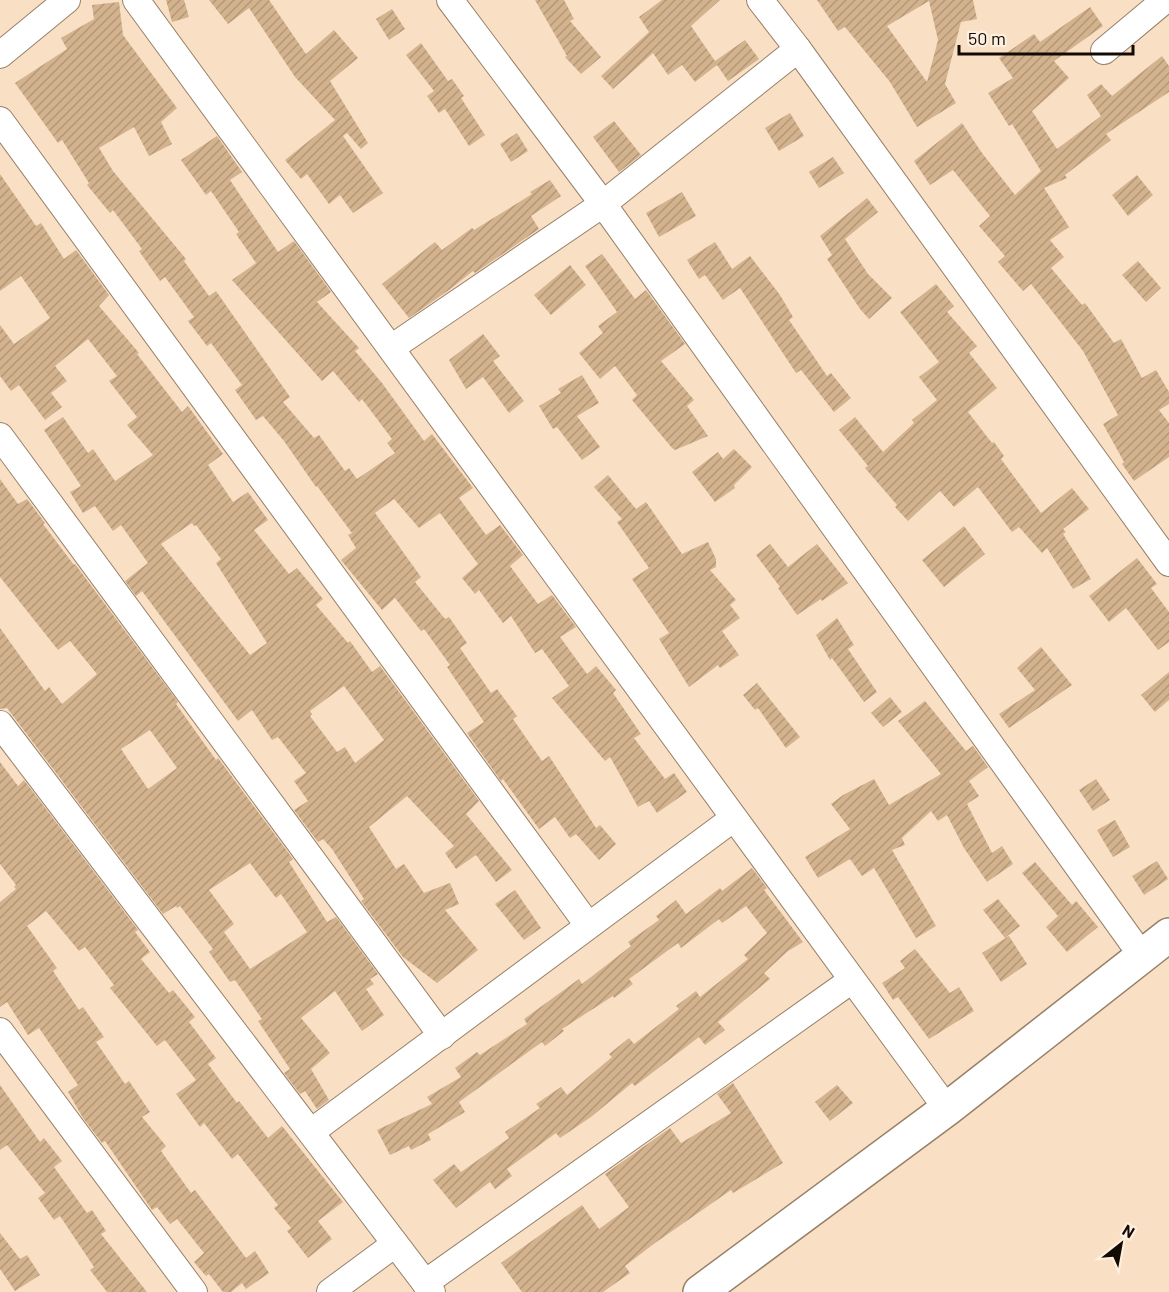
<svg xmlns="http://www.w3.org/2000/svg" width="1169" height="1292" font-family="Barlow,sans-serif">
<defs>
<pattern id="building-hatch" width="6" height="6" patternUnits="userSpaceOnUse" patternTransform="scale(1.5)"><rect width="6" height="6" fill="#d3b28e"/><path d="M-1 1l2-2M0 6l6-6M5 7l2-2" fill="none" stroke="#b49879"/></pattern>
</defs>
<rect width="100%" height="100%" fill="#f9e0c5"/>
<g fill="url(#building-hatch)" fill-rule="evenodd">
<polygon points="166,0 184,0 189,17 172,22"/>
<polygon points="209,0 269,0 306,54 334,30 358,58 330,81 368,143 361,149 347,133 343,136 383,193 353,213 340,195 329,204 307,174 301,179 285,160 335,120 295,77 249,8 228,24"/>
<polygon points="535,0 564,0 574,19 570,21 601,57 581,74 565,57 567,56"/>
<polygon points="662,0 720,0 691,26 715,61 745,40 759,59 728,81 717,65 695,82 682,65 668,75 653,53 613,89 601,76 649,32 639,17"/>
<path d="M 817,0 L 973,0 L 977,19 L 961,22 L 945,84 L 956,103 L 917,127 L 890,82 L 845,27 L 838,31 ZM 929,1 L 938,40 L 927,82 L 887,26 Z"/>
<polygon points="119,2 123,35 177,108 161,122 172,144 149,156 134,127 99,148 113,171 186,259 184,261 209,296 216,291 290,397 283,402 314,438 319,435 345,471 349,468 357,479 395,453 387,443 392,439 362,399 359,402 333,371 322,381 232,280 256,263 236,234 239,232 211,191 206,195 181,160 217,136 242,172 230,180 278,252 294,241 331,292 317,302 359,348 355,351 382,383 424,441 432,434 473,488 459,498 486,535 500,525 523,555 510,566 538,604 552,595 576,627 560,637 587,674 596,666 616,690 613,693 641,734 634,738 665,779 674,773 687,792 657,813 649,801 638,807 610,757 605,761 552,698 569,686 542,649 535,653 511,616 503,623 479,590 475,594 462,578 478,564 440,513 419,528 394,499 375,513 421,577 415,582 445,619 449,617 467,643 460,648 491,693 497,689 517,716 513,719 542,761 549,756 596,828 600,825 616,844 599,860 576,834 570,838 555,817 539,829 503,779 501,781 467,733 484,722 447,667 450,665 424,629 421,631 395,598 382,610 341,560 356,548 348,535 352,533 317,486 316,487 284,441 263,416 256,420 235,390 242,385 211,343 207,346 188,321 194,317 165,277 160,281 139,251 142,249 113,210 110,213 87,185 89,183 62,140 58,143 15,83 67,49 61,38 94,19 92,5"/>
<polygon points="1090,7 1103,26 1054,61 1069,78 1032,111 1057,149 1101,116 1087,95 1101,84 1112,96 1162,56 1169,66 1169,92 1106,134 1111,140 1065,175 1067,178 1044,188 1069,227 1050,240 1064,257 1051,268 1082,305 1085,303 1114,343 1121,339 1142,378 1156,370 1169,392 1169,404 1159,410 1169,423 1169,457 1134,481 1122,464 1124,462 1103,424 1118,415 1083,351 1031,284 1023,291 998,262 1005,256 979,226 990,216 953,170 930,185 914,161 962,123 982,153 1015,195 1041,171 1012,124 1009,126 988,93 1013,78 999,58 1034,34 1040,42"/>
<polygon points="392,9 405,29 389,40 376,19"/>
<polygon points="421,43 448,81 452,79 464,96 461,98 485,135 469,146 445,109 439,113 427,96 434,91 406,55"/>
<polygon points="790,113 804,136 779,151 765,128"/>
<polygon points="614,121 641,155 619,172 593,137"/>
<polygon points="517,133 528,151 511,162 500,144"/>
<polygon points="833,157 844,173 819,188 809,172"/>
<path d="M 0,174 L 36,226 L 41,223 L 64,259 L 76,250 L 79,254 L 109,295 L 99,306 L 139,353 L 137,354 L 182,412 L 188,406 L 223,454 L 208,465 L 233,502 L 248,492 L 268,520 L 254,530 L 289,574 L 297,568 L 323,599 L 316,605 L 348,643 L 350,641 L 372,672 L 380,666 L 479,801 L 466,814 L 512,870 L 496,882 L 476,855 L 456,869 L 445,853 L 454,846 L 407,796 L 369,827 L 396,869 L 404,864 L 424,893 L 450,883 L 459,904 L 445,910 L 478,950 L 437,983 L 403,957 L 361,901 L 364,899 L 332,849 L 323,839 L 318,842 L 294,810 L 308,801 L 294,781 L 306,773 L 278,737 L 272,740 L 252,710 L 238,721 L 142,591 L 136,596 L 125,581 L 148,563 L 121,525 L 113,531 L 95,506 L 83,513 L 70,492 L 81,486 L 44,430 L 63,417 L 88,453 L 93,449 L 115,481 L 153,455 L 127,425 L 137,417 L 109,381 L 117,376 L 88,339 L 55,366 L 67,381 L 51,393 L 62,407 L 45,420 L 19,385 L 11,391 L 0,376 L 0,325 L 14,344 L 50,318 L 21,276 L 0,291 ZM 192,523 L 194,526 L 196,525 L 221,559 L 216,563 L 267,643 L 250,655 L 161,544 ZM 344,686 L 384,740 L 355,763 L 345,747 L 337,752 L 310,716 L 312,714 L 310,711 Z"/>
<polygon points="1137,175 1153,195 1128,216 1112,195"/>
<polygon points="550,180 561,196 531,216 539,229 475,273 473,271 449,290 409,318 382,284 435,242 442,250 472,228 474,230 532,194 530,192"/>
<polygon points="682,192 696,216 659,237 646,213"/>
<polygon points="867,198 878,212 845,239 868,274 892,298 869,319 860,309 827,259 832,255 820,236"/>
<polygon points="715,242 732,269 750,256 780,295 793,317 789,320 827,376 831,373 851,398 834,412 801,370 796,373 740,288 723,300 705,275 699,279 687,260"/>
<polygon points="602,254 635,299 646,290 685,344 661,361 694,400 687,406 708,436 675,450 672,448 632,400 637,395 615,366 600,379 579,353 603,333 598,326 617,312 585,266"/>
<polygon points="1138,261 1161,288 1146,302 1122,275"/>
<polygon points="570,265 586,285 551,315 534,295"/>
<polygon points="936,284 954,306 947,312 977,346 969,353 997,388 968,412 992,443 994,442 1004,456 1001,459 1041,513 1072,488 1089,509 1063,529 1066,532 1063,534 1091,579 1073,589 1047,548 1042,553 1019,527 1012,532 978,487 954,507 940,491 908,521 895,507 897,505 865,468 868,466 839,430 855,417 883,452 914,423 912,420 937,400 919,377 939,362 900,312"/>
<polygon points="483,334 500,356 493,361 524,401 509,413 483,377 466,389 449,360"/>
<polygon points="582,375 599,403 577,416 600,447 582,460 557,427 553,429 539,406 561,393 558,389"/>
<polygon points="734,449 752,467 734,485 735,488 715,502 692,472 718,452 723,459"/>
<polygon points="608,475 636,509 646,502 682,554 708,542 716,559 716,567 710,570 736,600 730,605 740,618 722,631 739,655 720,668 718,665 689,687 659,639 669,633 632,579 649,568 617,522 622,519 594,487"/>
<path d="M 0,479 L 18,504 L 27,499 L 45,523 L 43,524 L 74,565 L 75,564 L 178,702 L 176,704 L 216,760 L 218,758 L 293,859 L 289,862 L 327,922 L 336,917 L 378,974 L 370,979 L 374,984 L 366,989 L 384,1015 L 362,1031 L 335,991 L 301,1018 L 330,1053 L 311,1069 L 329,1100 L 317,1109 L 305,1091 L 300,1094 L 284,1073 L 290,1069 L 258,1021 L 262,1019 L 235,980 L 230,982 L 209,952 L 213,949 L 180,906 L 177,908 L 176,906 L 163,914 L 7,708 L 0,709 L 0,628 L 45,691 L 49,687 L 62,704 L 97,674 L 70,641 L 58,650 L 0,577 ZM 150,730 L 177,768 L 148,789 L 121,749 ZM 250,863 L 276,898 L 281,894 L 307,932 L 250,969 L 224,932 L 234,924 L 209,890 Z"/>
<polygon points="964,526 985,554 944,587 922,560"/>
<polygon points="770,544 788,567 817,544 848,583 822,601 821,599 797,615 778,588 780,587 756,555"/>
<polygon points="1137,558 1157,584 1151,588 1169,612 1169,642 1158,650 1126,608 1109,622 1089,596"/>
<polygon points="837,618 854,645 848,649 877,692 864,702 832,658 830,660 816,635"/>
<polygon points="1041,647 1072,685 1009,728 999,714 1035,690 1017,668"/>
<polygon points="1169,672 1169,700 1155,712 1141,695"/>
<polygon points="757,683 800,737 786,748 758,708 755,710 743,695"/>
<polygon points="890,697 902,712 883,727 871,713"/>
<polygon points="925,701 966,751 973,746 988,767 969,781 979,796 967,804 992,853 1002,846 1013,864 987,882 964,848 947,815 938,821 931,811 902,838 905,845 892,850 936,926 916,938 874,868 862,876 850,859 818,878 805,857 850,829 831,804 843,795 874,779 889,805 941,774 898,721"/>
<polygon points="0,762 18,786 24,780 138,930 135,932 150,952 141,959 169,993 173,990 195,1017 189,1022 216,1058 208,1064 237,1103 239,1101 268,1138 282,1126 343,1202 318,1221 332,1239 308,1258 287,1231 291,1228 274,1208 278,1205 238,1154 232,1159 204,1123 200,1127 176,1094 196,1080 165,1040 157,1046 110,988 114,985 85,947 79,951 46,911 27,926 57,968 53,971 79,1010 83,1007 104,1037 96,1042 125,1084 129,1081 150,1112 142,1117 166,1146 161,1151 191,1193 195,1190 246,1258 255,1251 269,1273 246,1289 242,1283 231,1292 223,1292 209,1274 206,1276 194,1262 204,1253 177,1219 170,1224 157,1207 152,1210 105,1141 102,1143 83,1118 68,1092 78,1085 39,1028 28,1035 7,1002 0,1007 0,902 16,889 14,887 16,885 0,864"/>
<polygon points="1096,779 1110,800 1093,811 1079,790"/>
<polygon points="1115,820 1130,847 1113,857 1097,830"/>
<polygon points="1157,861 1168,879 1144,895 1132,876"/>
<polygon points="1035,862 1072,905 1076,901 1098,927 1067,952 1046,927 1058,916 1022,873"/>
<polygon points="752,868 767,888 764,890 803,942 788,951 764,973 770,979 718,1022 725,1030 705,1045 699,1037 635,1086 632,1083 591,1117 560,1138 556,1133 507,1169 512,1176 495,1189 490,1182 456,1208 433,1180 454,1164 461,1172 509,1138 505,1132 540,1108 536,1104 561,1087 567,1095 612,1057 609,1054 629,1038 634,1044 679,1009 676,1006 696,991 700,997 748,959 744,955 767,933 746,906 722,923 719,919 681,948 678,943 629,979 633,984 614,998 613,996 562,1029 564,1031 545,1046 542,1042 459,1102 465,1112 428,1134 431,1140 411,1150 409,1146 390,1155 377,1130 432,1104 427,1097 461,1077 455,1068 477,1052 480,1055 527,1024 524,1019 579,979 582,984 631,946 628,942 659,920 656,916 676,900 686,914 720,888 722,891"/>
<polygon points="515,890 541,928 524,940 495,904"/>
<polygon points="998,899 1020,926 1005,938 983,910"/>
<polygon points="1009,936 1027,964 1001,982 982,953"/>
<polygon points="915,949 950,993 959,987 974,1011 929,1039 898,997 893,1000 882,983 905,968 900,961"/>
<polygon points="733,1083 783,1163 733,1193 731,1190 655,1243 625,1266 630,1273 603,1292 522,1292 501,1263 582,1205 599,1229 629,1207 605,1174 670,1128 681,1143 731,1113 717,1094"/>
<polygon points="0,1085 40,1142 44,1138 62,1161 54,1167 87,1213 92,1210 106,1231 101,1234 147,1292 107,1292 90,1270 94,1267 60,1216 54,1220 38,1198 45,1193 7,1145 0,1150"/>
<polygon points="837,1085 853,1103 830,1121 815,1102"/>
<polygon points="0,1233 20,1259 27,1255 40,1275 15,1291 0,1269"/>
</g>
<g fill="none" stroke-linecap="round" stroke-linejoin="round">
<defs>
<g id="minor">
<path d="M 136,0 C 407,369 676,740 947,1109"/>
<polyline points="450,0 603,204 1142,956"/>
<polyline points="760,0 798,49 1169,563"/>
<polyline points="1104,51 1165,0"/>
<polyline points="0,55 67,0"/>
<polyline points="0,120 588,925"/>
<polyline points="391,348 603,204 798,49"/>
<polyline points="0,436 442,1036"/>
<polyline points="0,724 432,1292"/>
<polyline points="0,1031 194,1292"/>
<polyline points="311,1132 734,818"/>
<polyline points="425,1283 852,980"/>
<polyline points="330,1292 395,1244"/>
</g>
<polyline id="tertiary" points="700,1292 947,1109 1169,935"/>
</defs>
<use href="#minor" stroke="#978068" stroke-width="28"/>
<use href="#tertiary" stroke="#978068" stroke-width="36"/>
<use href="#minor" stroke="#fff" stroke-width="26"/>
<use href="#tertiary" stroke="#fff" stroke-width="33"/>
</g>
<g transform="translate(1121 1244) rotate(31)" stroke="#feefdf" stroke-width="4.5" paint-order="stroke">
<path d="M0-4.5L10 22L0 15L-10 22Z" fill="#120a03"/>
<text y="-9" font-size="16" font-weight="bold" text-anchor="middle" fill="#120a03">N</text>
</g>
<path d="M959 45v9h174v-9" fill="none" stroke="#120a03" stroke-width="3"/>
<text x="968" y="45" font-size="18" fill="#120a03" stroke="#feefdf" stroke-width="4.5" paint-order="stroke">50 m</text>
</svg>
